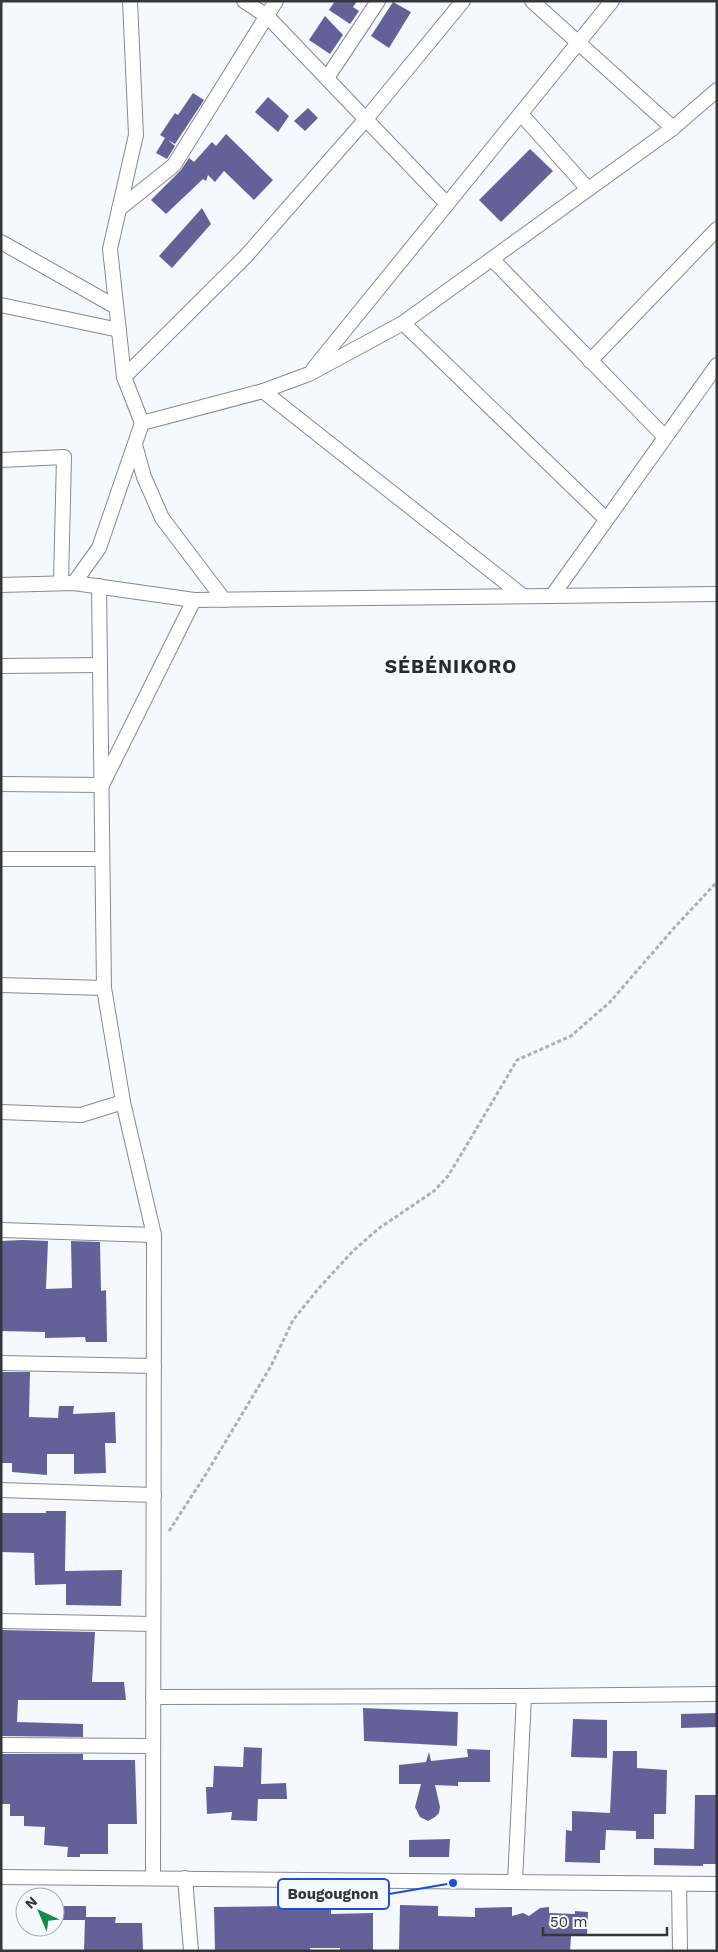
<svg xmlns="http://www.w3.org/2000/svg" width="718" height="1952" font-family="'Work Sans',sans-serif">
<rect width="100%" height="100%" fill="#f5f8fe"/>
<g fill="#626299">
<polygon points="335,1 357,1 353,7 359,11 350,24 329,10"/>
<polygon points="393,2 411,12 389,48 371,36"/>
<polygon points="325,16 343,35 330,54 309,40"/>
<polygon points="193,93 204,100 175,144 168,140 175,146 167,159 156,153 165,138 160,135 175,113 178,115"/>
<polygon points="268,97 289,116 278,132 255,112"/>
<polygon points="308,108 318,118 305,131 294,121"/>
<polygon points="226,134 273,180 254,200 224,171 215,182 208,175 206,181 203,179 166,214 151,200 181,170 189,158 194,162 212,142 216,146"/>
<polygon points="530,149 553,171 501,222 479,200"/>
<polygon points="202,208 211,224 172,268 159,256"/>
<polygon points="22,1240 48,1241 46,1289 72,1288 71,1241 100,1242 101,1291 106,1290 107,1342 86,1342 85,1337 45,1338 45,1332 1,1331 1,1241"/>
<polygon points="1,1372 30,1372 29,1417 58,1418 59,1406 74,1406 73,1414 115,1412 116,1443 105,1443 106,1473 74,1474 74,1454 47,1454 47,1475 12,1472 12,1463 1,1463"/>
<polygon points="46,1511 66,1511 65,1571 122,1570 121,1606 66,1605 66,1584 35,1585 34,1553 1,1552 1,1513 46,1513"/>
<polygon points="1,1630 95,1632 92,1682 124,1682 126,1700 18,1700 17,1722 83,1724 83,1737 1,1736"/>
<polygon points="363,1708 458,1712 457,1746 364,1741"/>
<polygon points="717,1713 717,1727 681,1728 681,1714"/>
<polygon points="573,1719 607,1720 607,1758 571,1757"/>
<polygon points="244,1747 262,1748 261,1784 286,1783 287,1799 258,1799 257,1821 231,1820 232,1812 207,1814 206,1787 213,1787 214,1766 243,1767"/>
<polygon points="467,1749 490,1750 490,1782 458,1782 458,1786 435,1785 440,1807 439,1813 435,1817 428,1821 420,1817 415,1807 421,1784 399,1784 399,1765 426,1762 429,1752 431,1761 468,1757"/>
<polygon points="613,1751 637,1751 637,1768 667,1770 666,1814 654,1814 654,1839 636,1839 636,1831 606,1830 605,1850 600,1850 600,1863 565,1862 566,1830 572,1831 572,1811 610,1813"/>
<polygon points="1,1754 83,1754 83,1760 135,1760 137,1824 108,1824 108,1854 80,1854 80,1857 67,1857 68,1847 44,1845 45,1827 24,1826 24,1816 10,1816 10,1804 1,1804"/>
<polygon points="695,1795 717,1795 717,1864 703,1864 703,1866 654,1865 654,1848 694,1849"/>
<polygon points="450,1839 449,1857 409,1857 409,1840"/>
<polygon points="286,1904 331,1905 331,1914 373,1913 373,1951 340,1951 340,1948 310,1948 310,1951 215,1951 214,1907 286,1906"/>
<polygon points="400,1905 438,1906 438,1916 475,1917 475,1908 512,1907 512,1916 523,1913 529,1916 540,1908 549,1907 549,1913 575,1914 575,1911 588,1912 587,1936 571,1936 570,1951 399,1951"/>
<polygon points="55,1906 86,1906 86,1917 116,1917 115,1923 142,1923 143,1951 84,1951 85,1920 55,1920"/>
</g>
<g fill="none" stroke-linecap="round" stroke-linejoin="round">
<defs>
<g id="street">
<polyline points="130,1 136,135 110,249 124,377 142,423"/>
<polyline points="244,1 267,16 447,204"/>
<polyline points="532,1 673,128"/>
<polyline points="327,78 378,1"/>
<polyline points="521,114 588,189"/>
<polyline points="119,209 174,165 276,1"/>
<polyline points="1,242 116,307"/>
<polyline points="492,259 665,437"/>
<polyline points="1,305 119,330"/>
<polyline points="403,323 606,519"/>
<polyline points="590,361 717,229"/>
<polyline points="314,368 612,1"/>
<polyline points="124,377 246,256 366,119 463,1"/>
<polyline points="263,391 523,596"/>
<polyline points="135,445 144,477 162,518 224,600"/>
<polyline points="1,460 64,457 61,582"/>
<polyline points="74,583 99,548 142,423 263,391 309,374 403,323 673,128 717,90"/>
<polyline points="1,585 74,583 194,600 717,594"/>
<polyline points="99,586 104,988 123,1102 154,1235 153,1878"/>
<polyline points="552,596 717,365"/>
<polyline points="1,666 100,665"/>
<polyline points="1,784 102,785 194,600"/>
<polyline points="1,859 102,859"/>
<polyline points="1,985 104,988"/>
<polyline points="1,1112 81,1115 123,1102"/>
<polyline points="1,1230 154,1235"/>
<polyline points="1,1363 154,1366"/>
<polyline points="1,1490 154,1495"/>
<polyline points="1,1621 153,1624"/>
<polyline points="153,1697 524,1696 717,1694"/>
<polyline points="1,1745 153,1746"/>
<polyline points="1,1877 717,1884"/>
<polyline points="185,1878 191,1951"/>
<polyline points="515,1882 524,1696"/>
<polyline points="679,1884 680,1951"/>
</g>
</defs>
<use href="#street" stroke="#868990" stroke-width="16"/>
<polyline stroke="#adb0b4" stroke-width="3" stroke-dasharray="4 2.5" stroke-linecap="butt" points="169,1531 206,1474 271,1366 293,1320 319,1288 353,1251 378,1229 434,1191 448,1176 465,1148 517,1060 571,1036 610,1002 674,928 717,882"/>
<use href="#street" stroke="#fff" stroke-width="14"/>
</g>
<g text-anchor="middle" stroke-width="5" stroke-linejoin="round" paint-order="stroke">
<g font-size="19" font-weight="bold" letter-spacing="1" fill="#292b30" stroke="#f5f8fe">
<text x="451" y="673">SÉBÉNIKORO</text>
</g>
</g>
<path fill="none" stroke="#1d4ed8" stroke-width="2" d="M453 1883L389 1894"/>
<circle fill="#1d4ed8" stroke="#f5f8fe" stroke-width="2" cx="453" cy="1883" r="5"/>
<rect fill="#f5f8fe" stroke="#1d4ed8" stroke-width="2" x="278" y="1879" width="111" height="30" rx="5"/>
<g font-size="15" text-anchor="middle" font-weight="bold" fill="#353639">
<text x="333" y="1899">Bougougnon</text>
</g>
<rect width="718" height="1952" fill="none" stroke="#353639" stroke-width="5"/>
<g transform="translate(40 1912) rotate(316)"><circle r="24" fill="#f5f8fe" stroke="#a8aaaf"/>
<path d="M0-4L9 19L0 12L-9 19Z" fill="#178c45"/>
<text y="-8" font-size="14" font-weight="bold" text-anchor="middle" fill="#353639">N</text>
</g>
<path d="M543 1927v8h124v-8" fill="none" stroke="#353639" stroke-width="2.5"/>
<text x="550" y="1927" font-size="15" fill="#353639" stroke="#f5f8fe" stroke-width="4" paint-order="stroke">50 m</text>
</svg>
